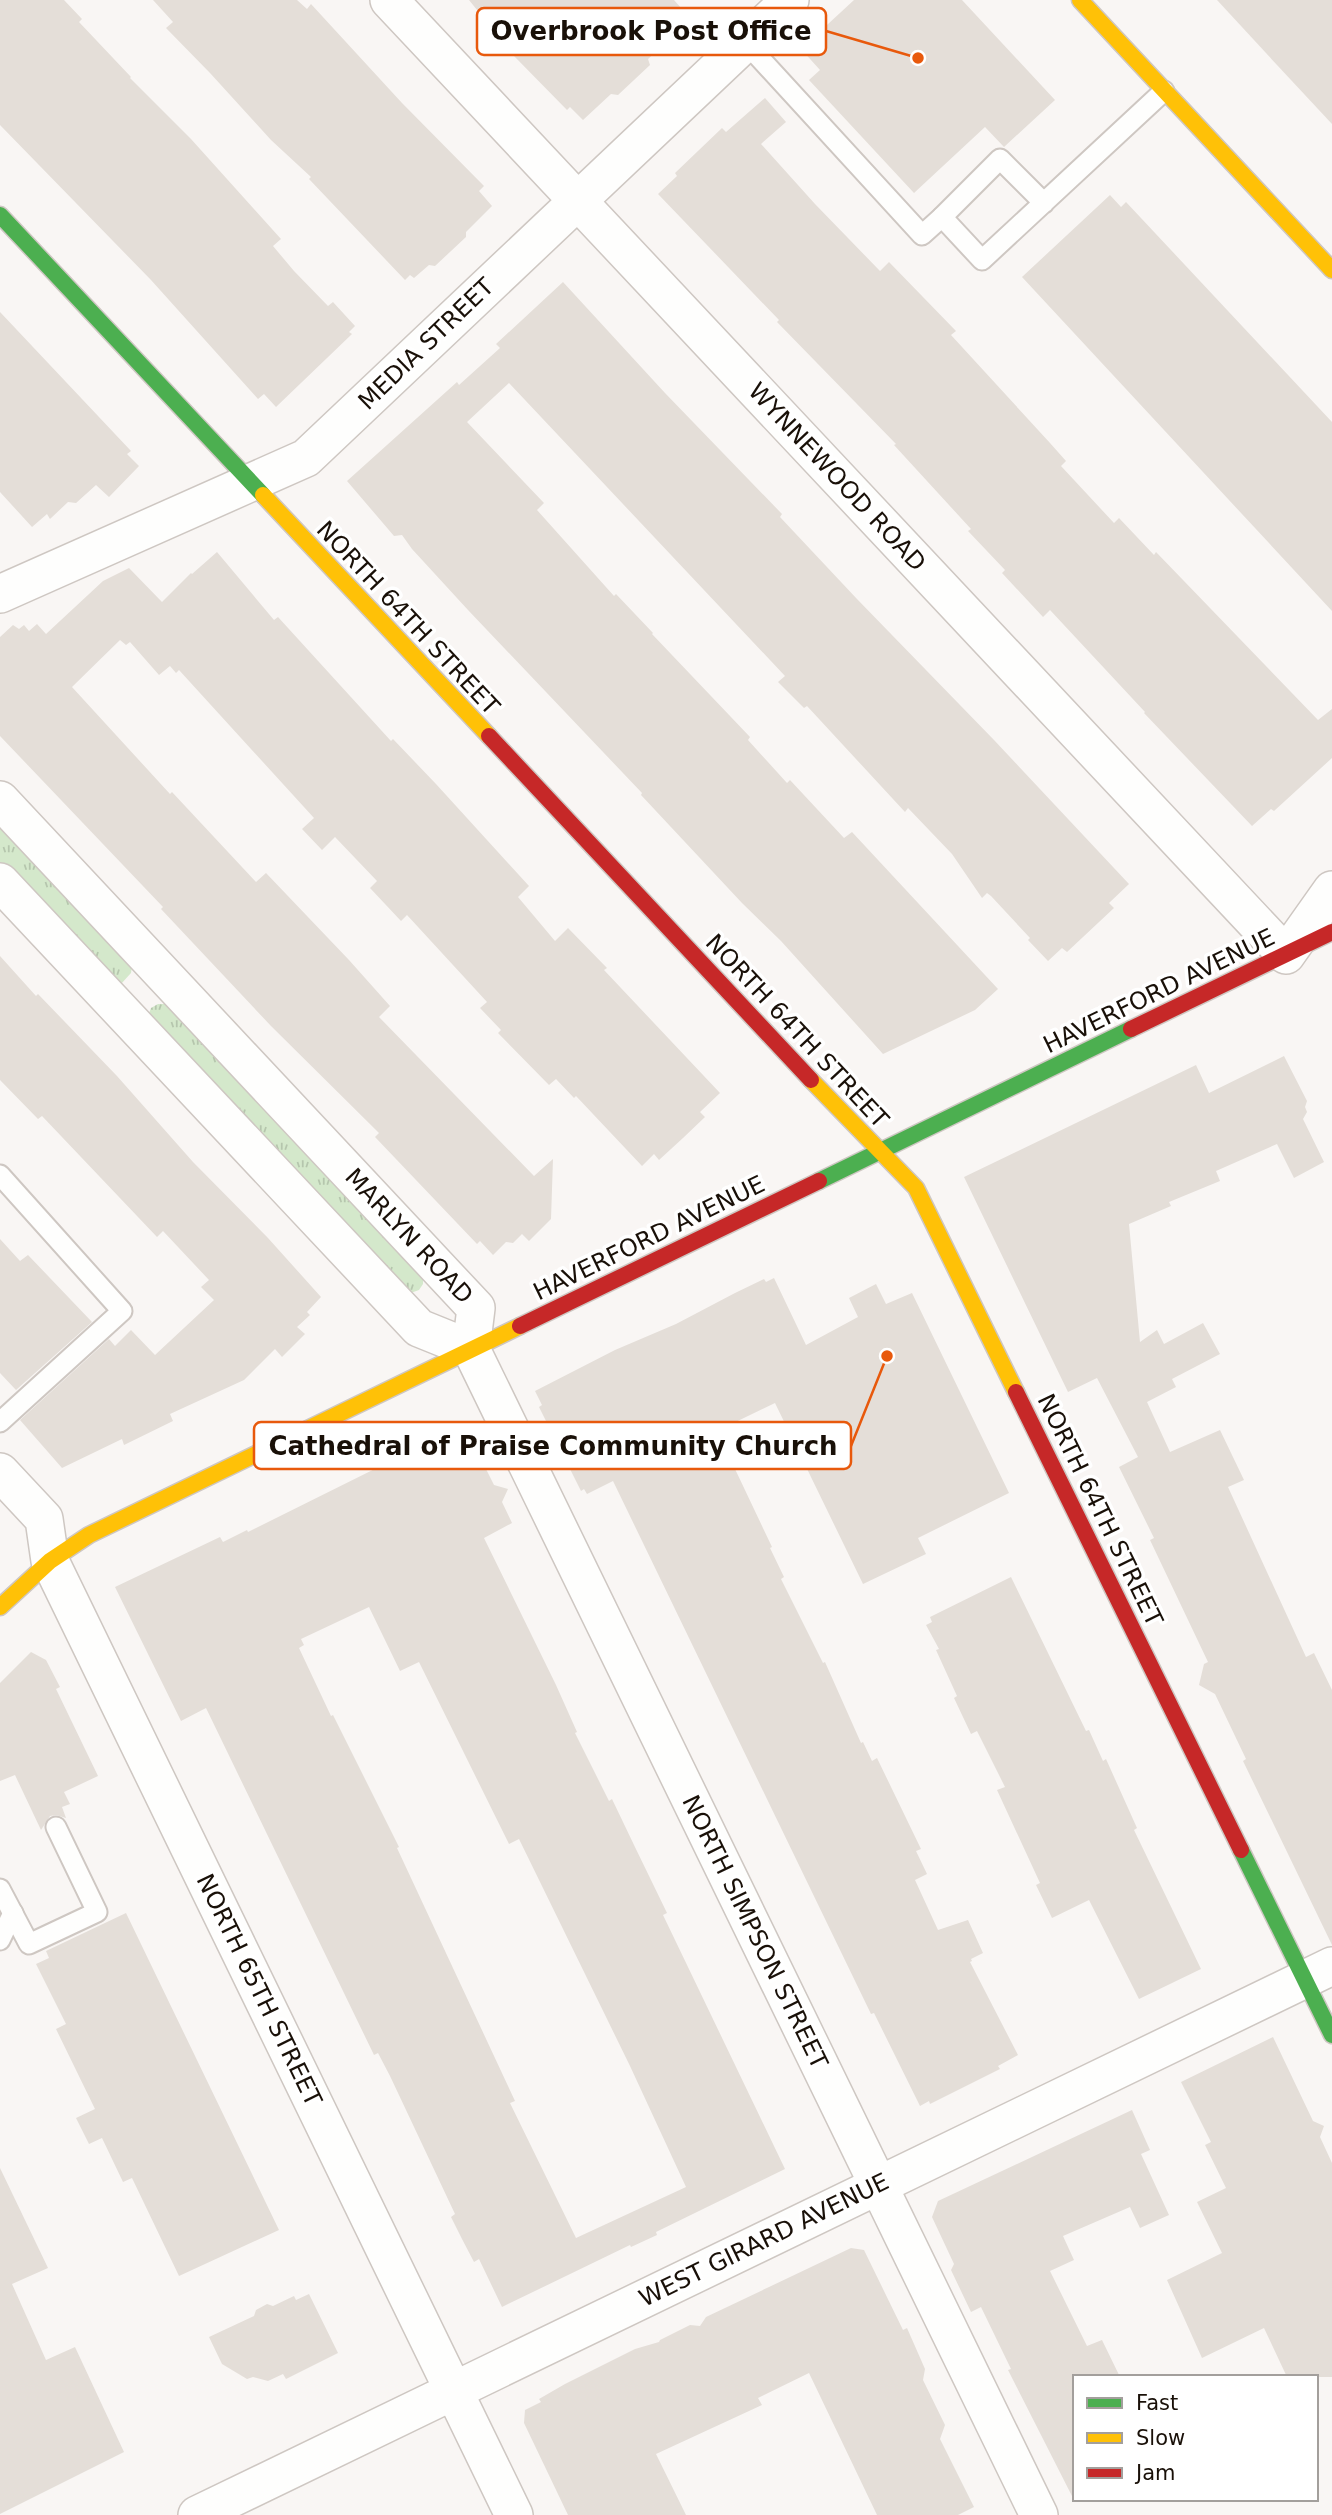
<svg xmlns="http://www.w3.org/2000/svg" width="1332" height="2515" font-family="'DejaVu Sans',sans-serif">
<defs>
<pattern id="grass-tufts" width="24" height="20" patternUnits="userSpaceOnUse" patternTransform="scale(1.75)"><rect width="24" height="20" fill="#d4e8cb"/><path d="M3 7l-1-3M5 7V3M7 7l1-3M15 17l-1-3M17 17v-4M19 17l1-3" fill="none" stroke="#b5c6ad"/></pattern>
</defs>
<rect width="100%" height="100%" fill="#f9f6f4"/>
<g fill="url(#grass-tufts)">
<polygon points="0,823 132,966 131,973 121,984 0,870"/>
<polygon points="158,1004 166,1004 423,1276 423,1284 419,1290 405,1295 148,1016 151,1008"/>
</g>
<g fill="#e4ded8" fill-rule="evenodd">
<polygon points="0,0 64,0 82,19 79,22 131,77 130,78 191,139 281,239 273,246 294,271 328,306 333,302 355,326 349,332 352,334 276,407 264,394 258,399 151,280 0,125"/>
<polygon points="153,0 297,0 307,9 311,4 402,103 484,186 479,191 492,206 466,232 466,237 435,266 429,265 414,278 410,275 405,280 309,179 311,177 271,140 210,73 166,28 173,22"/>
<polygon points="469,0 674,0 689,17 686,19 689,22 648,59 650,65 618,95 611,94 583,120 570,107 567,110 514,56"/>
<polygon points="854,0 962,0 1055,100 1004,147 985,127 914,193 809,80 820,70 801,49"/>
<polygon points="1217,0 1332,0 1332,124 1277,65"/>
<polygon points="765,98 786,122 761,144 815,204 880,271 889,262 956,331 951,335 1050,443 1066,461 1061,466 1114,523 1119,518 1154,555 1156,552 1318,720 1332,709 1332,758 1274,811 1271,809 1252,826 1144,713 1145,712 1050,610 1043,617 1002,573 1005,570 968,531 971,529 894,445 896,444 777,322 779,320 658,194 677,176 675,173 722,128 726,132"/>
<polygon points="1110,195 1121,207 1126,202 1332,422 1332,611 1022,277"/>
<polygon points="563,282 665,393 782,514 780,517 857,599 994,740 1129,884 1109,903 1114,908 1067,952 1062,948 1048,961 1028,940 1030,938 991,896 987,893 982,898 952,854 908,808 905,812 807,706 804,708 778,682 785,676 509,383 467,422 544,503 537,510 614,596 616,594 653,633 652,634 750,737 748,740 787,783 790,780 844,838 852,832 998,989 975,1010 883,1054 781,941 742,903 641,795 642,793 468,610 412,549 402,535 394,536 347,481 457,382 459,385 500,348 496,344"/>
<polygon points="0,312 131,451 127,454 139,466 109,497 96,485 76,503 68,502 50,519 47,514 32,527 0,492"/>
<polygon points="217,552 274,620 278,617 391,741 393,739 436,784 529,886 518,897 555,941 568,928 607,968 604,970 720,1093 700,1112 705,1117 683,1138 659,1160 654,1154 642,1166 576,1096 574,1098 556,1079 549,1085 498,1033 501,1030 480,1008 487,1002 407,915 401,921 370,888 377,881 335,837 322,850 302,829 314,818 179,670 176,673 170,666 159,675 130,642 126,645 120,640 72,687 170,794 172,792 256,882 266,873 349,960 390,1006 379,1017 534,1176 553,1159 551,1219 529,1241 522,1234 513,1243 506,1242 493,1255 480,1241 477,1244 375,1137 379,1133 271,1026 161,909 163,907 0,736 0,637 13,625 19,629 24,625 29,631 37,624 46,634 103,581 129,568 162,602 191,573 192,574"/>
<polygon points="0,956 36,996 38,994 117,1076 193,1162 268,1238 321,1297 307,1312 310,1315 297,1327 305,1334 282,1357 275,1349 244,1380 170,1414 173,1421 124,1445 122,1439 62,1468 20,1420 109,1339 115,1346 131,1330 155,1355 214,1300 201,1287 209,1280 163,1231 157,1237 42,1116 38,1119 0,1080"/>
<polygon points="1284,1056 1307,1101 1305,1107 1307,1112 1303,1119 1324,1162 1294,1178 1277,1144 1216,1171 1220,1181 1169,1202 1171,1206 1129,1224 1140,1342 1157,1330 1164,1344 1203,1323 1220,1354 1172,1379 1176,1387 1147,1402 1170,1452 1220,1430 1244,1480 1228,1487 1306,1657 1314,1653 1332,1690 1332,1945 1243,1761 1246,1759 1215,1694 1199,1685 1204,1664 1208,1662 1150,1540 1154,1538 1119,1467 1138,1457 1097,1378 1068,1392 964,1177 1196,1065 1209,1093"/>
<polygon points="0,1239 20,1261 28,1255 92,1322 16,1390 0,1373"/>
<polygon points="774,1278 806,1345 858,1317 849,1298 876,1284 886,1304 912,1293 1009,1493 918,1538 926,1554 863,1584 775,1403 717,1431 772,1547 770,1548 784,1577 781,1579 823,1663 825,1662 861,1743 863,1742 872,1761 877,1758 921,1849 916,1851 927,1874 915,1880 938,1930 968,1920 983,1953 971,1959 972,1961 970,1962 1018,2055 998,2066 1000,2069 930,2104 929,2101 920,2106 874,2013 871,2014 613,1481 587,1494 584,1489 581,1491 539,1407 542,1405 535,1391 615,1350 676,1324 735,1293 764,1279 766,1282"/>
<path d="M 457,1434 L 471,1439 L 494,1485 L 508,1489 L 502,1502 L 512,1523 L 484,1538 L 556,1685 L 577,1732 L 575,1733 L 609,1801 L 612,1799 L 634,1845 L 667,1913 L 663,1915 L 785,2169 L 656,2232 L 657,2235 L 631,2247 L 630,2245 L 502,2307 L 479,2259 L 474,2262 L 462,2239 L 451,2217 L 455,2214 L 390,2076 L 378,2053 L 374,2055 L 206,1708 L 181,1721 L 115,1587 L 220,1537 L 223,1542 L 247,1530 L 248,1532 L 437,1438 L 439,1443 ZM 369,1607 L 400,1671 L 419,1662 L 509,1844 L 519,1839 L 630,2066 L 686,2187 L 576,2238 L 510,2103 L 515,2101 L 397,1848 L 399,1847 L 333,1715 L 331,1716 L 299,1648 L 304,1645 L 301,1639 Z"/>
<polygon points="1011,1577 1086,1731 1089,1730 1103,1761 1106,1759 1137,1828 1134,1830 1201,1969 1139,1999 1089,1900 1052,1918 1036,1885 1040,1883 997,1790 1005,1787 977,1731 971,1734 954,1698 957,1696 936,1650 939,1649 926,1625 932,1622 930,1617"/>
<polygon points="31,1652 46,1660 60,1687 56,1689 98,1776 64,1792 70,1804 62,1807 66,1818 56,1815 50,1816 41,1830 15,1775 0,1781 0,1683"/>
<polygon points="126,1913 279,2230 179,2276 132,2178 123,2182 102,2138 89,2144 76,2118 95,2109 56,2029 66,2024 36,1964 49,1958 46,1951"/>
<polygon points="1273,2037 1313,2121 1324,2126 1320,2137 1332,2163 1332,2377 1287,2377 1264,2328 1202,2358 1167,2280 1222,2253 1197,2202 1226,2188 1205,2145 1211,2142 1181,2082"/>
<polygon points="1132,2110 1150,2150 1141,2154 1169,2215 1140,2228 1130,2207 1063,2236 1074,2260 1050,2271 1087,2346 1102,2340 1120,2377 1075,2377 1075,2502 1008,2370 1011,2369 981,2307 971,2312 951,2270 954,2264 932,2217 938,2201"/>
<polygon points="0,2168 48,2268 12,2284 46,2360 75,2347 124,2452 0,2514"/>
<polygon points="851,2248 864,2250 903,2330 907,2328 925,2369 923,2380 945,2425 940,2439 974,2507 958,2515 877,2515 809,2373 758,2398 762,2405 656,2454 686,2515 568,2515 524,2423 525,2410 541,2402 539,2399 565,2384 635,2349 659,2342 660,2340 690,2325 700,2326 706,2317"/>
<polygon points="309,2294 338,2353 286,2379 283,2374 268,2381 253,2377 247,2379 222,2364 209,2337 254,2316 256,2310 267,2304 273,2306 294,2296 296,2300"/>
</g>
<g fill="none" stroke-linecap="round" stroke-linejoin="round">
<defs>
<g id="lane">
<polyline points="745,42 922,235 942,217"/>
<polyline points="1044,203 1000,159 942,217 982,260 1164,91"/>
<polyline points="0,1175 122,1311 0,1422"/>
<polyline points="0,1889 29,1944 97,1912 56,1827"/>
<polyline points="0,1940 13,1913"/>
</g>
<g id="street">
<polyline points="389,0 1286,955 1332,890"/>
<polyline points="0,594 306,458 790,0"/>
<polyline points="0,800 476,1308 471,1349"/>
<polyline points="0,882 419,1328 471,1349"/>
<polyline points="471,1349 1039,2515"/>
<polyline points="0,1472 44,1519 50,1561 514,2515"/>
<polyline points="197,2515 1332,1966"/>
</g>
<g id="fast">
<polyline points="0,215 263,495"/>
<polyline points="819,1181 1131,1029"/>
<polyline points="1241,1850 1332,2035"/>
</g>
<g id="slow">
<polyline points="1080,0 1332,270"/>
<polyline points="263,495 489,736"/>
<polyline points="811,1080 916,1188 1016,1392"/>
<polyline points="0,1607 50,1561 89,1535 520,1326"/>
</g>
<g id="jam">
<polyline points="489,736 811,1080"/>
<polyline points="1131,1029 1332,932"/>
<polyline points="520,1326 819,1181"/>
<polyline points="1016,1392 1241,1850"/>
</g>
</defs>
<use href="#lane" stroke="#cec7c2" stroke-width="23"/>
<use href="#street" stroke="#cec7c2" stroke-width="40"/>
<use href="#fast" stroke="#cec7c2" stroke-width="19"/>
<use href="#slow" stroke="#cec7c2" stroke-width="19"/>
<use href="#jam" stroke="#cec7c2" stroke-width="19"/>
<use href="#lane" stroke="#fefefd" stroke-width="19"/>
<use href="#street" stroke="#fefefd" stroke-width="37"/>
<use href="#fast" stroke="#4caf50" stroke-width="16"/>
<use href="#slow" stroke="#ffc107" stroke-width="16"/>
<use href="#jam" stroke="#c62828" stroke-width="16"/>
</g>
<g text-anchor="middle" stroke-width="7" stroke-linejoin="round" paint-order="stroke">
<g font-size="24" fill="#191008" stroke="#fff">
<text transform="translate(426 344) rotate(-44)" y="8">MEDIA STREET</text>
<text transform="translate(837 477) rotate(47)" y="8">WYNNEWOOD ROAD</text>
<text transform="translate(408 618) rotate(47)" y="8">NORTH 64TH STREET</text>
<text transform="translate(1159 991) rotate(-26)" y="8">HAVERFORD AVENUE</text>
<text transform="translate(797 1031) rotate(47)" y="8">NORTH 64TH STREET</text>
<text transform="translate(409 1236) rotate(47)" y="8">MARLYN ROAD</text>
<text transform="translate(649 1238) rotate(-26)" y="8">HAVERFORD AVENUE</text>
<text transform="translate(1100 1510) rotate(64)" y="8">NORTH 64TH STREET</text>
<text transform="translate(755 1932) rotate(64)" y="8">NORTH SIMPSON STREET</text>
<text transform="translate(259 1990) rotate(64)" y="8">NORTH 65TH STREET</text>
<text transform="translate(764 2240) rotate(-26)" y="8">WEST GIRARD AVENUE</text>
</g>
</g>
<path fill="none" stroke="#e8590c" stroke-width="2.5" d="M918 58L826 31M887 1356L851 1446"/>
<g fill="#e8590c" stroke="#fff" stroke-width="2.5">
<circle cx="918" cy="58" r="7"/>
<circle cx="887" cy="1356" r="7"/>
</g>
<g fill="#fff" stroke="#e8590c" stroke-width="2.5">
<rect x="477" y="8" width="349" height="47" rx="7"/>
<rect x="254" y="1422" width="597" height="47" rx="7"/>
</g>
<g font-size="26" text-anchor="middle" font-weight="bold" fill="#191008">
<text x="651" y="40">Overbrook Post Office</text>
<text x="553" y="1455">Cathedral of Praise Community Church</text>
</g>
<rect x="1073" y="2375" width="245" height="126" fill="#ffffff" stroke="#a39f9c" stroke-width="2"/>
<rect x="1087" y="2398" width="35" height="10" fill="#4caf50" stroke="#a39f9c" stroke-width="2"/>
<text x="1136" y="2410" font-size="21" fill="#191008">Fast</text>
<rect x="1087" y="2433" width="35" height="10" fill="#ffc107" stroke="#a39f9c" stroke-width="2"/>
<text x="1136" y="2445" font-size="21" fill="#191008">Slow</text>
<rect x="1087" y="2468" width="35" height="10" fill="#c62828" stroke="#a39f9c" stroke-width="2"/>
<text x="1136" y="2480" font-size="21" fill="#191008">Jam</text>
</svg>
